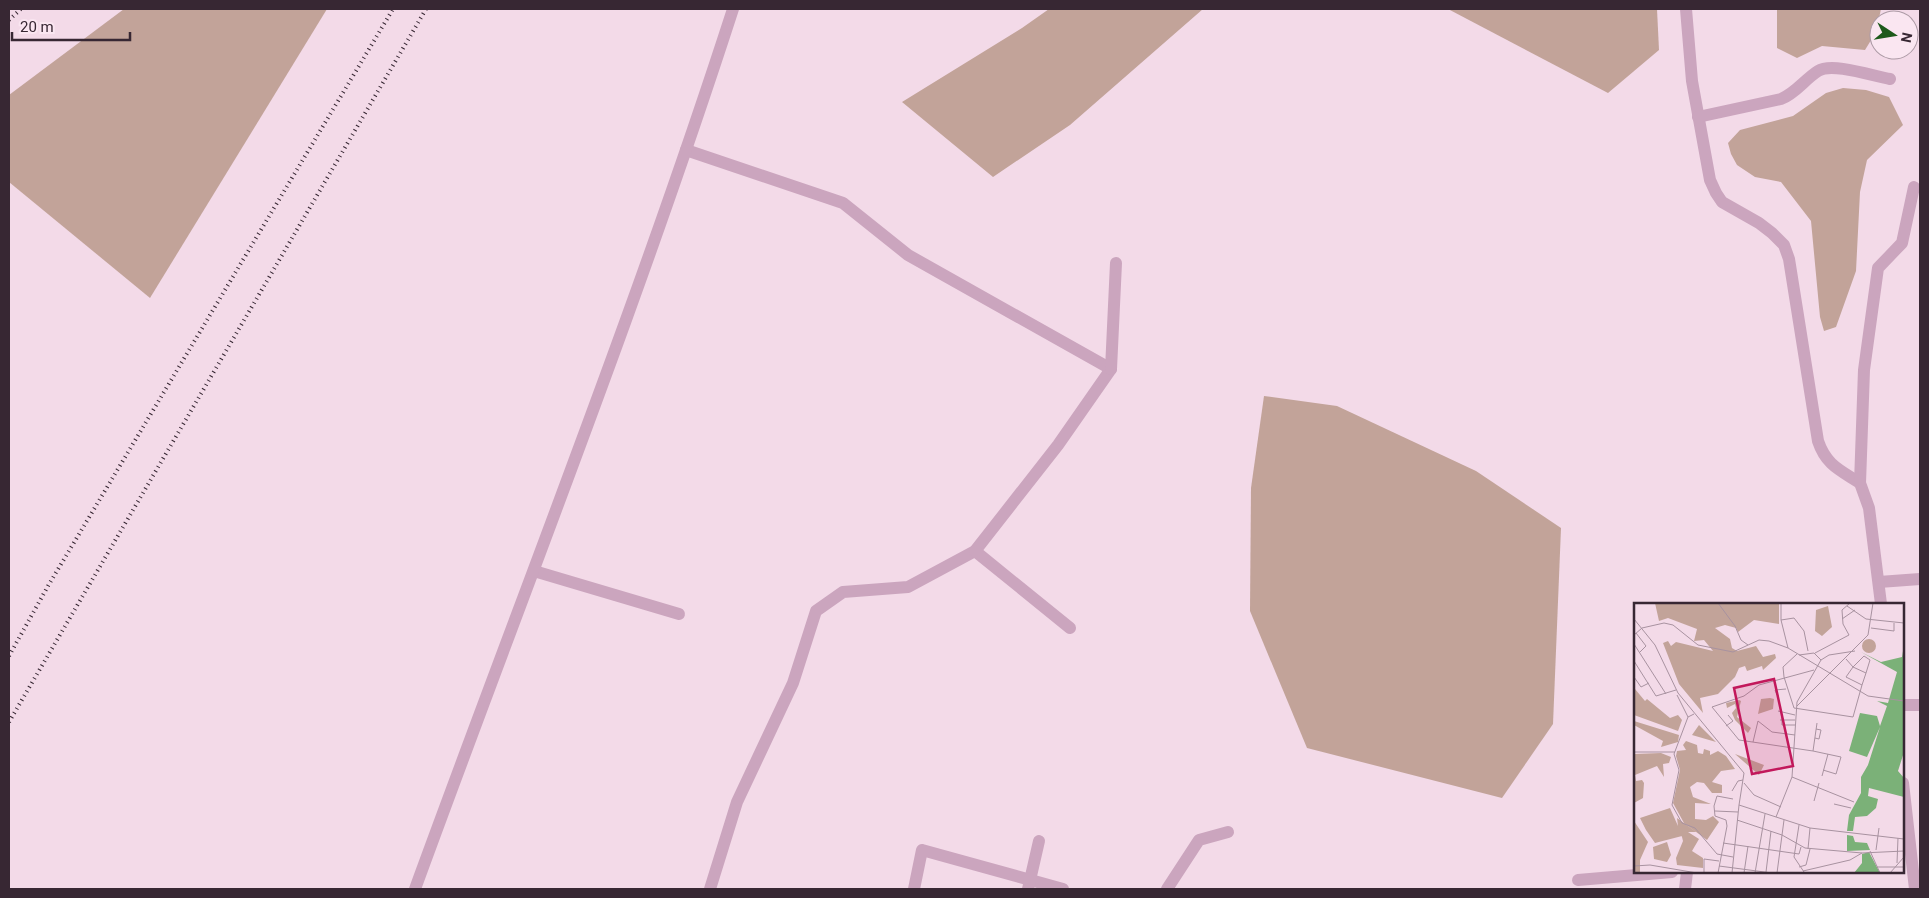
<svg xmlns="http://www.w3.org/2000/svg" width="1929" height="898" font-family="Roboto,sans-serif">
<rect width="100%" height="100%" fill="#f3dae8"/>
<g fill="#c2a399">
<polygon points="124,9 327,9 150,298 9,182 9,95"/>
<polygon points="1049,9 1203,9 1070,125 993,177 902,102 1022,28"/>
<polygon points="1448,9 1657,9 1659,50 1608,93"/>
<polygon points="1777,9 1881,9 1876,32 1865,50 1822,46 1797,58 1777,48"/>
<polygon points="1843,88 1866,90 1889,97 1903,125 1867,160 1860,192 1856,271 1836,327 1824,331 1820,317 1811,221 1781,182 1755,177 1737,165 1731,154 1728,143 1740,130 1793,116 1826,93"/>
<polygon points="1264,396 1337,406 1476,471 1561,528 1553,724 1502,798 1307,748 1250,611 1251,488"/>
</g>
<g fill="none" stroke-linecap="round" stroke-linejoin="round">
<g stroke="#cba5be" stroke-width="12">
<path d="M 1686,9 L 1692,81 L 1710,180 L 1716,193 L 1722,202 L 1759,223 L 1772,233 L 1784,245 L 1789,259 L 1818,441 C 1826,465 1840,470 1860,483"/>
<path d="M 1698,117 L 1781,99 C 1796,93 1804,80 1818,71 C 1832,62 1873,76 1890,79"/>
<polyline points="686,150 843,203 908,255 1111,369 1058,445 975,551 908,587 843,592 816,611 793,683 737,802 710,889"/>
<polyline points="1111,369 1116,263"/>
<polyline points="975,551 1070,628"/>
<polyline points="534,571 679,614"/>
<polyline points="1879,582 1920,579"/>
<polyline points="1881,604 1869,508 1860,483 1864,370 1878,268 1902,243 1914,187"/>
<polyline points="1903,705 1920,705"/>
<polyline points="1903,783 1915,889"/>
<polyline points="1578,880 1672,872"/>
<path d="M 415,889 C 522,596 637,306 733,9"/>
<polyline points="914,889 922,850 1063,889"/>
<polyline points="1028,889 1039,841"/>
<polyline points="1167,889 1199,840 1228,832"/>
<polyline points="1685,889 1687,872"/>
</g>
<g stroke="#372733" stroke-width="4" stroke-dasharray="1 4" stroke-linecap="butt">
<polyline points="9,20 21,9"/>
<polyline points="9,656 48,586 393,9"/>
<polyline points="9,722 426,9"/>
</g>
</g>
<g transform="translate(1634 603)">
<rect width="270" height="270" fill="#f3dae8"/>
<path d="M 21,0 L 145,0 L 145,21 L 120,17 L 104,29 L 102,25 L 91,22 L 81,25 L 96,36 L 98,45 L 103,48 L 122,43 L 129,54 L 141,51 L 142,55 L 129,67 L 128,63 L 113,68 L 111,63 L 105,65 L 101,74 L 84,91 L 66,95 L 69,110 L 45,81 L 29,40 L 34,38 L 37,43 L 42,39 L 79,48 L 70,37 L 60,38 L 63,26 L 34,15 L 25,18 ZM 194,3 L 198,24 L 188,33 L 181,28 L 182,7 ZM228 43a7 7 0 1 1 14 0a7 7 0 1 1-14 0ZM 1,86 L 11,98 L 13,96 L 36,115 L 44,112 L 48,117 L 44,128 L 0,112 ZM 136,95 L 140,96 L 139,106 L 124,111 L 127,96 ZM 105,97 L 107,98 L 103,114 L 117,125 L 114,130 L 101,117 L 98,110 L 102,105 L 101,101 L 93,105 L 92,100 ZM 0,118 L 45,132 L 44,139 L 27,144 L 29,138 L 0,122 ZM 65,122 L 82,139 L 58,132 ZM 52,138 L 63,142 L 64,150 L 69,151 L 70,146 L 76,148 L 76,152 L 84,148 L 92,153 L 101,166 L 87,168 L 78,179 L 88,182 L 88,190 L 78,190 L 70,180 L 63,179 L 56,184 L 59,194 L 77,201 L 61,200 L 61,216 L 72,217 L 79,213 L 85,219 L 73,237 L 50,220 L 39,200 L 46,167 L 42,153 L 43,148 L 52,147 L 49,142 ZM 27,150 L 37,154 L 35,160 L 29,161 L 30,174 L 23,163 L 1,172 L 2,178 L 8,177 L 10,180 L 9,195 L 0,200 L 0,151 ZM 101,151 L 130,162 L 125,172 ZM 36,205 L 44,223 L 43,215 L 62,229 L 54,229 L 65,236 L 58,248 L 69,255 L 69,265 L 43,262 L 42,255 L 49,238 L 47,230 L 48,233 L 21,240 L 12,227 L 6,215 ZM 0,218 L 14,239 L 6,257 L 6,270 L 0,270 ZM 33,239 L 37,252 L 33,259 L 20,256 L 19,244 Z" fill="#c2a399"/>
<path d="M 270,42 L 270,149 L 264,168 L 270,175 L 270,194 L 235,185 L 234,193 L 244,196 L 242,205 L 233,213 L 221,214 L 219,228 L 213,228 L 215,212 L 227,190 L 227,174 L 234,162 L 246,124 L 233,154 L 215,148 L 226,110 L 243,113 L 246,123 L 253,103 L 243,98 L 254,100 L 263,69 L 227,49 L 247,59 L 268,54 ZM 213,232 L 219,233 L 221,239 L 233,240 L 236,247 L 213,248 ZM 235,249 L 246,270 L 220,270 L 228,260 L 228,251 Z" fill="#7bb178"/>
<path fill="none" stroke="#a892a0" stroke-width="1" d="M 84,0 L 101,23 L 107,37 L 114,42M 147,0 L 147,17 L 154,45M 213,3 L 232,16 L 270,20M 0,16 L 21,42 L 44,90 L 110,170 L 105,202 L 176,225 L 270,236M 208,16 L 221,7M 147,17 L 160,15 L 170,28 L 174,48M 237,25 L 260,28 L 260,20M 2,30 L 12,43 L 6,49M 0,32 L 8,25 L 30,20 L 39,22 L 64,42 L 99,49 L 125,37 L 135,38 L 154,45 L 234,93 L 270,98M 0,41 L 32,91M 181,50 L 215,32 L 209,21 L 208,7 L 216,0M 165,52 L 180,50 L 187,57M 0,58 L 22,93 L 42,87M 0,74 L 7,84 L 15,80M 150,74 L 160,105 L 219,114 L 228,82 L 212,74 L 219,64 L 212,56M 150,74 L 149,64 L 163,51M 228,82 L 232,70 L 219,64 L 230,53 L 236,57 L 232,70M 43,92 L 54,114M 143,92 L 141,87 L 152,86M 163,103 L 234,32 L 239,0M 144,108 L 161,112M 60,111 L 54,114 L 40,151 L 45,167 L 38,202 L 48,220 L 61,225 L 83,251 L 99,254M 148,111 L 148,122 L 161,122M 146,117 L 161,117M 183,120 L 179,148 L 207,154 L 202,171 L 189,167M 92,123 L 99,118 L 94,112M 181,135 L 185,136 L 187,127 L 182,126M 119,139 L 124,118 L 138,129 L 161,132M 179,148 L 105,137 L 78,104 L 110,93 L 125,82 L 180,67M 0,149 L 41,149M 188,173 L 194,151M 158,174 L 220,199M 110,180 L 120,192 L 147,204M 98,188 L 104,178 L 109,177M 180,198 L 185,180M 200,201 L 217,205M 81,208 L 104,209M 142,214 L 158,174 L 163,99 L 187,57 L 195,52 L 221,48M 103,217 L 148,232 L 171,245 L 228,250 L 270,248M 165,222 L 160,254 L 170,269M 89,240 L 165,251 L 167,244M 174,246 L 176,225M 242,247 L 245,225M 236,248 L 246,270M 263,260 L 264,235M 0,263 L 16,262 L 63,270M 85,263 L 138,270M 165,264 L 172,262 L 176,246M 243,264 L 270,264M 169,268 L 216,257 L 228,250M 132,269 L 137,228M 70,270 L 70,256 L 85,258M 84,270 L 93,223 L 92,217 L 81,213 L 80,203 L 83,193 L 99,196M 98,270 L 105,202M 110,270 L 114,243M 121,270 L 131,211M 143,270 L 150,217M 256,270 L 270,254"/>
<path fill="#c2185b" fill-opacity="0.15" stroke="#c2185b" stroke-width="2.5" d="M 140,76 L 159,163 L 118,171 L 100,85 Z"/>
<rect width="270" height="270" fill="none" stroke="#372733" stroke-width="2.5"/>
</g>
<rect width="1929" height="898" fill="none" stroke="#372733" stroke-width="20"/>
<g transform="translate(1894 35) rotate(102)"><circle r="24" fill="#fae6f1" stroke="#ac9aa5"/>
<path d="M0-4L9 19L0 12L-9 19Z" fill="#1d5a1b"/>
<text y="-8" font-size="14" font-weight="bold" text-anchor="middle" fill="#372733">N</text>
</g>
<path d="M12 32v8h118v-8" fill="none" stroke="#372733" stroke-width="2.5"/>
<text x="20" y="32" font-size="15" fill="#372733" stroke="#fae6f1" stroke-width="4" paint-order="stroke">20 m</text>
</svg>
